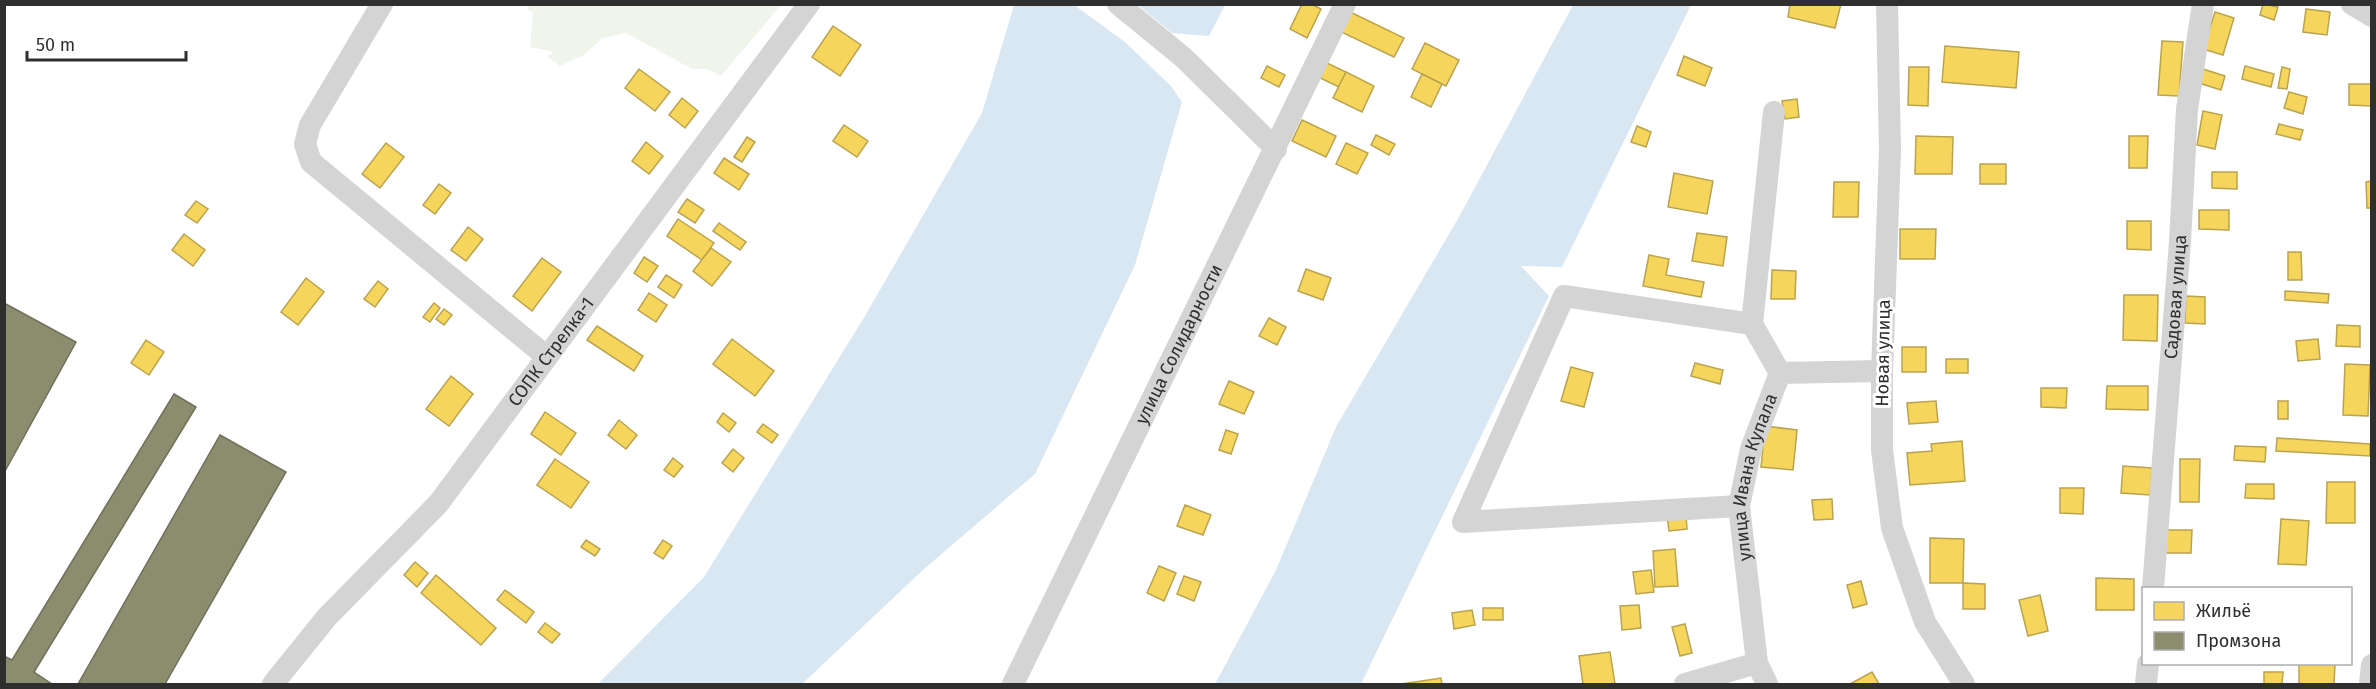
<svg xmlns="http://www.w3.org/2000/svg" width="2376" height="689" font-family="'Fira Sans',sans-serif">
<rect width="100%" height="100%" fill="#fff"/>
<polygon fill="#f0f5ec" points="529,5 529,4 781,5 721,76 706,69 692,69 626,33 603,38 584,55 560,66 547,56 554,52 530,47 533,12 528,10"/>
<g fill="#d8e7f2">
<polygon points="1014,5 1074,5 1125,42 1171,86 1182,102 1135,265 1035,474 924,569 802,684 598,684 704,577 865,316 982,113"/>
<polygon points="1138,5 1225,5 1209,36 1172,33"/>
<polygon points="1573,5 1691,5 1562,267 1521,266 1549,296 1361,684 1215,684 1276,570 1336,427 1459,217"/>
</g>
<g fill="#f6d55c" stroke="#baa34e" stroke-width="1.5">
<polygon points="1302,4 1311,4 1321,9 1307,38 1290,29"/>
<polygon points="1790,4 1841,4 1835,28 1788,17"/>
<polygon points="2263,4 2278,7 2274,20 2260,15"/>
<polygon points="2306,9 2330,12 2327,35 2303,32"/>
<polygon points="1346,10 1404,38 1394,57 1337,30"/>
<polygon points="2215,12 2234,18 2223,55 2203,49"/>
<polygon points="833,26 861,45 840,76 812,57"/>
<polygon points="2162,41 2183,42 2179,96 2158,95"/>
<polygon points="1425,43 1459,60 1446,86 1412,69"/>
<polygon points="1945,46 2019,52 2016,88 1942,82"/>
<polygon points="1684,56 1712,68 1705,86 1677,75"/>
<polygon points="1327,63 1346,72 1339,87 1320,78"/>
<polygon points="1267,66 1285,75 1279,87 1261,78"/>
<polygon points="2245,66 2274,74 2271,87 2242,79"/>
<polygon points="1909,67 1929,67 1928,106 1908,105"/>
<polygon points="2282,67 2290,69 2287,89 2278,88"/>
<polygon points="639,69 670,92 655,111 625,88"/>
<polygon points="2203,69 2225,76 2221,90 2199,83"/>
<polygon points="1346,72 1374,86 1362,112 1333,98"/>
<polygon points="1422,74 1442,84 1431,107 1411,97"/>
<polygon points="2349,84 2372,84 2372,106 2349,105"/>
<polygon points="2289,92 2307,97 2303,114 2284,108"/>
<polygon points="682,98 698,111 685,128 669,115"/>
<polygon points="1797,99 1799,117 1785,119 1782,101"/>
<polygon points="2203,111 2222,115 2215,149 2197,145"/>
<polygon points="1302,120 1336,136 1326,157 1292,141"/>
<polygon points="2279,124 2303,130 2300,140 2276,134"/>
<polygon points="844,125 868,141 857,157 833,141"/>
<polygon points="1637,126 1651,132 1646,147 1631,142"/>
<polygon points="1376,135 1395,144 1389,155 1371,145"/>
<polygon points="1916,136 1953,137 1952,174 1915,174"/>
<polygon points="2129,136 2148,136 2147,168 2129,168"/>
<polygon points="747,137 755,142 742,162 734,157"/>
<polygon points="646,142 663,156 649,174 632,161"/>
<polygon points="386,143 404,157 380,188 362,174"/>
<polygon points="1346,143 1368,153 1357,174 1336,164"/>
<polygon points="724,158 749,174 739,190 714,173"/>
<rect x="1980" y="164" width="26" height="20"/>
<polygon points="2212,172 2237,172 2237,189 2212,188"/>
<polygon points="1674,173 1713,181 1707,214 1668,207"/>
<polygon points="2372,181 2372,208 2367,208 2366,182"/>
<polygon points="1834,182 1859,182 1858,217 1833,217"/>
<polygon points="439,184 451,193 435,214 423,205"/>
<polygon points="687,199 704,210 695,223 678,212"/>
<polygon points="196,201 208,209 197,223 185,215"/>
<polygon points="2199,210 2229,210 2229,230 2199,229"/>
<polygon points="678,219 714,243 702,260 667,236"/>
<polygon points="2127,221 2151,221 2151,250 2127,249"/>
<polygon points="719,223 746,242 740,250 713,231"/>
<polygon points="468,227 483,239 466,261 451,250"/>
<polygon points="1900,229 1936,229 1935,259 1900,259"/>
<polygon points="1697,233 1727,237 1723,266 1692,261"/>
<polygon points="184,234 205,250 193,266 172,250"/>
<polygon points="711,248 731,262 712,286 693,271"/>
<polygon points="2288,252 2301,252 2302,280 2288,280"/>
<polygon points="1649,255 1669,259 1666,275 1704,282 1701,297 1643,286"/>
<polygon points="644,257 658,266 647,282 634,273"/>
<polygon points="542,258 561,272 532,311 513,296"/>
<polygon points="1306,269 1331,278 1323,300 1298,291"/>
<polygon points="1772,270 1796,271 1795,299 1771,299"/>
<polygon points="666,275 682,285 674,298 658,287"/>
<polygon points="306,278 324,292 298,325 281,312"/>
<polygon points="378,281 388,289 375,307 364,299"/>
<polygon points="2285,291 2329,294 2328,303 2285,300"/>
<polygon points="649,293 667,305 656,322 638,310"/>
<polygon points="2124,295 2158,295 2157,341 2123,340"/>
<polygon points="2186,296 2205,297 2205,324 2185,323"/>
<polygon points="434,303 440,308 430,322 423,317"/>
<polygon points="444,309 452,315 444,325 436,319"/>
<polygon points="1269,318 1286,327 1277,345 1259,336"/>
<polygon points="2337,325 2360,326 2360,347 2336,346"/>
<polygon points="597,326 643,356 634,371 587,340"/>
<polygon points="732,339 774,371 755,396 713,364"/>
<polygon points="2318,339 2320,359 2298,361 2296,341"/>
<polygon points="146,340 164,352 149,375 131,363"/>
<rect x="1902" y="347" width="24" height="25"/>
<rect x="1946" y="359" width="22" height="14"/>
<polygon points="1695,363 1723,370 1720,384 1691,376"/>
<polygon points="2345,364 2370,365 2368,416 2343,415"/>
<polygon points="1571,367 1593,373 1584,407 1561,401"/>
<polygon points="451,376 473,394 449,426 426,409"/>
<polygon points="1229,381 1254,392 1244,414 1219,404"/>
<polygon points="2107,386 2148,386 2148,410 2106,409"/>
<polygon points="2041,388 2067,388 2066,408 2041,407"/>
<polygon points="1936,401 1938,422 1909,424 1907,403"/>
<rect x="2278" y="401" width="10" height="18"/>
<polygon points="545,412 576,433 561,455 531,434"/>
<polygon points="723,413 736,423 729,432 717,422"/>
<polygon points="619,420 637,435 626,449 608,435"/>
<polygon points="763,424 778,435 772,443 757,432"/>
<polygon points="1765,426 1797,430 1793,470 1761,467"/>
<polygon points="1226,430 1238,434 1231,454 1219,450"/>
<polygon points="2277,438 2370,444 2370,456 2276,451"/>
<polygon points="1962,441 1965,481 1910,485 1907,453 1932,451 1931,444"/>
<polygon points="2235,446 2266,447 2265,462 2234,460"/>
<polygon points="733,449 744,458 733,472 722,463"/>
<polygon points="673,458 683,466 674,477 664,470"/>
<polygon points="555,459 589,482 571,508 537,485"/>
<polygon points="2180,459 2200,459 2199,502 2180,502"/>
<polygon points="2123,466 2152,468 2150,495 2121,493"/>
<polygon points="2327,482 2355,482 2355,523 2326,523"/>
<polygon points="2246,484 2274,484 2274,499 2245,498"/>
<polygon points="2060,488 2084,488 2083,514 2060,513"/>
<polygon points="1832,499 1833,519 1814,520 1812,500"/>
<polygon points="1185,505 1211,515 1203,535 1177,526"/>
<polygon points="1686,515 1687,529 1669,531 1667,516"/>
<polygon points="2281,519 2309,521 2306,565 2278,564"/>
<polygon points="2166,530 2192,530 2191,553 2165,553"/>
<polygon points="1930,538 1964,539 1963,583 1930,583"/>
<polygon points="586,540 600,549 595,556 581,547"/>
<polygon points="663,540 672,546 663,559 654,553"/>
<polygon points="1675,549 1678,586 1655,587 1653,551"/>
<polygon points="415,562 428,573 417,587 404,575"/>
<polygon points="1159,566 1176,573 1164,601 1147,593"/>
<polygon points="1651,570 1654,592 1636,594 1633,572"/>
<polygon points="436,575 496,628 481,645 421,593"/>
<polygon points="1184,576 1201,582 1194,601 1177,594"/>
<polygon points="2096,578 2134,579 2134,610 2096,610"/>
<polygon points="1861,581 1867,604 1853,608 1847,585"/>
<polygon points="1963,583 1985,584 1985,609 1963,609"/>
<polygon points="505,590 534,612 526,623 497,600"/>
<polygon points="2040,595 2048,631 2028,636 2019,600"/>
<polygon points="1639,605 1641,628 1622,630 1620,606"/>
<rect x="1483" y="608" width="20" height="12"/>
<polygon points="1472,610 1475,625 1454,629 1452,613"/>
<polygon points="545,623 560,634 552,643 538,632"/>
<polygon points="1685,624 1692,653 1680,656 1672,627"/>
<polygon points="1610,652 1615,684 1583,684 1579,656"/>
<polygon points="2299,664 2335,664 2334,684 2299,684"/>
<polygon points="1872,672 1879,684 1850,684"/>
<polygon points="2264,672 2283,672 2282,684 2264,684"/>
<polygon points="1441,678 1442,684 1401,684"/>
</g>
<g fill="#8c8c6e" stroke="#70705b" stroke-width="1.5">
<polygon points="4,303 76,342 4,473"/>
<polygon points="174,394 196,407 34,672 52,684 4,684 4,656 12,660"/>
<polygon points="220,435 286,472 165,684 78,684"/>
</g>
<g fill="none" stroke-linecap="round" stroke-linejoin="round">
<g stroke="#d4d4d4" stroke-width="22">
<polyline points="382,4 310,125 305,144 311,162 547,357"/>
<polyline points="1118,4 1184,58 1276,149"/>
<polyline points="1887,4 1890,150 1882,371 1882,450 1892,528 1925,622 1964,684"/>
<polyline points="2352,4 2372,16"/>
<polyline points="1752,324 1774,112"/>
<polyline points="1739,506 1463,522 1564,296 1752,324 1780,373"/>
<path id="s1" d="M 2153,588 L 2180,242 L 2187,109 L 2203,4"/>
<path id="s2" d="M 273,684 L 327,617 L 438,504 L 809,4"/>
<path id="s3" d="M 1013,684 L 1345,4"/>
<polyline points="1685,684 1757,663"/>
<path id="s4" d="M 1767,684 L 1757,663 L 1739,506 L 1751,449 L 1780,373 L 1882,371"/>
<polyline points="2146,684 2148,664"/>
<polyline points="2370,684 2372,665"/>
</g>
</g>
<g text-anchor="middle" stroke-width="6" stroke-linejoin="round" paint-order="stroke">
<g font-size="18" fill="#2f2f2f" stroke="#fff">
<text dy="6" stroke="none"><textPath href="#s1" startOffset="292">Садовая улица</textPath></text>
<text dy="6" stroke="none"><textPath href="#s3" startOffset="378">улица Солидарности</textPath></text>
<text dy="6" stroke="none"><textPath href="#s2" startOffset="434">СОПК Стрелка-1</textPath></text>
<text transform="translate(1883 353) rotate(-89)" y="6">Новая улица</text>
<text dy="6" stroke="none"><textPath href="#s4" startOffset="212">улица Ивана Купала</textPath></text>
</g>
</g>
<rect width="2376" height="689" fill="none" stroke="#2f2f2f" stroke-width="12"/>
<rect x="2142" y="587" width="210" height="78" fill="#ffffff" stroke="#acacac" stroke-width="1.5"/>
<rect x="2154" y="602" width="30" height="18" fill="#f6d55c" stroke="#acacac" stroke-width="1.5"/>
<text x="2196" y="617" font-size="18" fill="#2f2f2f">Жильё</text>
<rect x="2154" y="632" width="30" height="18" fill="#8c8c6e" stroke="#acacac" stroke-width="1.5"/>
<text x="2196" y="647" font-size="18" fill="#2f2f2f">Промзона</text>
<path d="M27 51v9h159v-9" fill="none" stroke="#2f2f2f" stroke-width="3"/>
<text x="36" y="51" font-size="18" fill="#2f2f2f" stroke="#ffffff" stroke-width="4.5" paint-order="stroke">50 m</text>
</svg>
